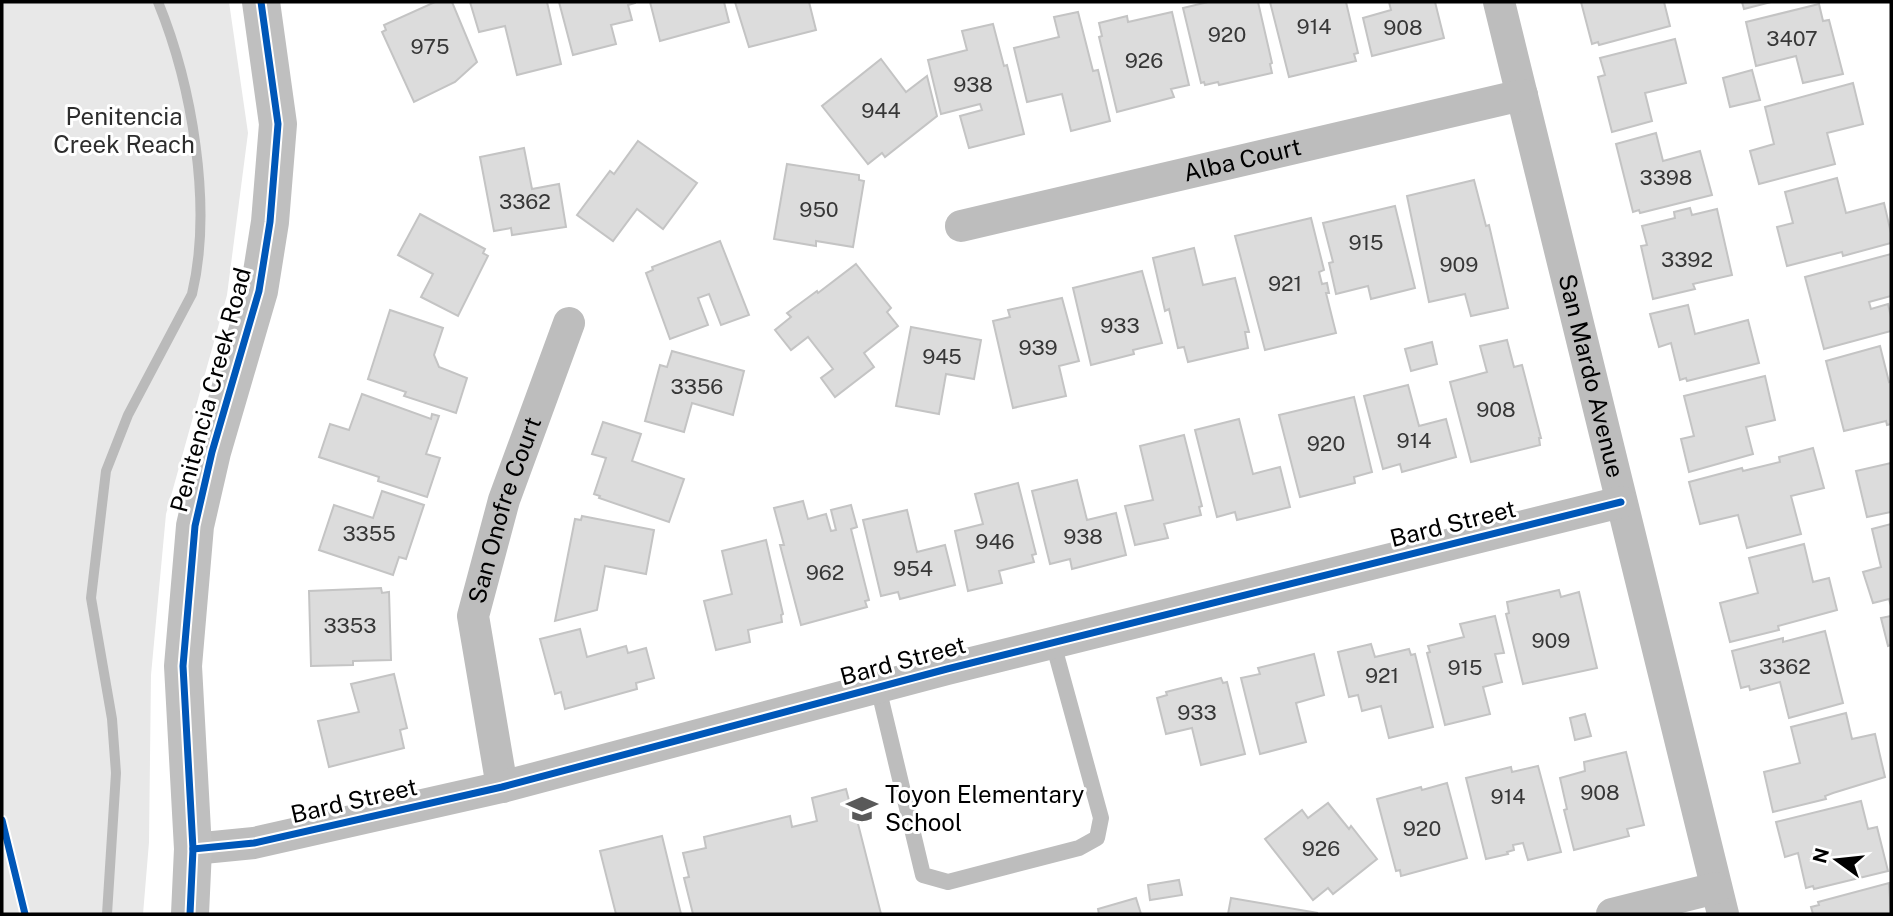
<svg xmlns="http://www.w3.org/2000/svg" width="1893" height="916" font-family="'Public Sans',sans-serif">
<rect width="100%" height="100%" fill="#fff"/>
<polygon fill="#e8e8e8" points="2,2 229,2 248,133 227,295 166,514 151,675 149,842 143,914 2,914"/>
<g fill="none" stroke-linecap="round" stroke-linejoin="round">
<path stroke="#bababa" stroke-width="10" d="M 107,914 L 116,773 L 112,719 L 91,598 L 106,471 L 128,415 L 192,294 C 213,206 192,85 158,2"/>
</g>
<g fill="#dcdcdc" stroke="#c4c4c4" stroke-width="2">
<polygon points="435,2 452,2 477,62 455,82 414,102 382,32 386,30 384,25"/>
<polygon points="470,2 547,2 561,64 517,75 505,26 479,32"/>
<polygon points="559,2 635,2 635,3 628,5 632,20 611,25 616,44 573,55"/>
<polygon points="650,2 724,2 729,22 660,41"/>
<polygon points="735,2 809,2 816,30 749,47"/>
<polygon points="1208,2 1258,2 1272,63 1270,64 1272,73 1219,85 1218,82 1205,85 1204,82 1201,83 1183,8"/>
<polygon points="1270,2 1346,2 1358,53 1354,54 1356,61 1289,77"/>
<polygon points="1389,2 1435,2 1444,38 1372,56 1363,18 1391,10"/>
<polygon points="1581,2 1664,2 1670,26 1599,45 1598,42 1592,44"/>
<polygon points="1742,2 1771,2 1744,9"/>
<polygon points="1819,4 1823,21 1829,20 1843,74 1803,83 1796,56 1756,66 1746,22"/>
<polygon points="1078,12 1093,71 1098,70 1110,121 1071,131 1062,94 1027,102 1014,48 1059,37 1054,17"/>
<polygon points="1172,12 1189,85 1171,89 1174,97 1117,112 1099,37 1102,36 1099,23 1127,16 1128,22"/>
<polygon points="993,24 1004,66 1007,65 1024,134 969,148 960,116 982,110 980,104 941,114 928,60 967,50 962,31"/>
<polygon points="1675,39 1686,83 1645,93 1652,121 1612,132 1598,77 1605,75 1600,58"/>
<polygon points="881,59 906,92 927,76 937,116 885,157 882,153 868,164 822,106"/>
<polygon points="1752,70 1760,100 1730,107 1723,78"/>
<polygon points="1853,83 1863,124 1827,133 1835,164 1759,184 1750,151 1774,144 1765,107"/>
<polygon points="1656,133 1663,161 1700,151 1712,195 1640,213 1639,210 1633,212 1616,144"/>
<polygon points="638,141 697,183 663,229 637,209 613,241 577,215 610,171 614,174"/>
<polygon points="524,148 532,189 559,184 566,227 512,235 511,228 494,231 480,157"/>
<polygon points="787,164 859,175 859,180 864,181 853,247 816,241 816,246 774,239"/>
<polygon points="1837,178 1846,213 1884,203 1891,233 1891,243 1843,256 1842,252 1787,266 1777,227 1793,223 1785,192"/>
<polygon points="1474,180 1486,226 1489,225 1508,308 1471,316 1465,294 1429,302 1407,196"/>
<polygon points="1395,206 1415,288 1371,299 1368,286 1336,294 1329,263 1333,262 1323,223"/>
<polygon points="1690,208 1692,215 1717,209 1732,275 1693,284 1695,289 1653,299 1641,246 1647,245 1642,226 1675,218 1674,212"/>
<polygon points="420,214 485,249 483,253 488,256 458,316 421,297 433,274 398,255"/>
<polygon points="1311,218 1324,270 1319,272 1322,284 1327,283 1329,293 1326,293 1336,333 1265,350 1235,236"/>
<polygon points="720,241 749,315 721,325 709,294 698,298 708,325 670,339 646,273 653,270 652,267"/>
<polygon points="1194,248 1203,285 1235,278 1249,332 1245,332 1248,348 1188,362 1184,347 1178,348 1169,309 1165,311 1153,258"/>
<polygon points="1891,254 1891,296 1869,302 1871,309 1888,304 1891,317 1891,331 1824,349 1805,277"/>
<polygon points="856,264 891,308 887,312 898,326 864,353 874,367 835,397 821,378 833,369 808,337 791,350 775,330 791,317 787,313 817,291 818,293"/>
<polygon points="1142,271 1162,343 1133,350 1134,354 1091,365 1073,288"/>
<polygon points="1062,298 1079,361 1059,366 1066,396 1013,408 993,321 1010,317 1008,310"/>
<polygon points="1688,305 1695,334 1748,320 1759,363 1687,381 1686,378 1680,380 1671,343 1659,347 1650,314"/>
<polygon points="390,310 443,328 434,355 439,367 467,378 456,413 404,396 406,392 368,379"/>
<polygon points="911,327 981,340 974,379 946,374 939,414 896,406"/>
<polygon points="1507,340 1514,367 1522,365 1541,438 1539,438 1540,445 1471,462 1450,382 1487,372 1480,346"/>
<polygon points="1432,342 1437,364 1411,371 1405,349"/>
<polygon points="1880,346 1889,382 1891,381 1891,424 1887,425 1886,421 1844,431 1826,361"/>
<polygon points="672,351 744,371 733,415 692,403 684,432 645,421 660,365 667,367"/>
<polygon points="1765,376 1775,420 1746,427 1753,454 1689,472 1681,439 1694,436 1684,396"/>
<polygon points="1408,385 1419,426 1446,419 1456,457 1402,472 1400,464 1383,469 1364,396"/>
<polygon points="362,394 431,419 432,414 439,416 426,454 440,458 427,497 378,481 379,477 319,457 330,424 349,430"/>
<polygon points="1354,397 1372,472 1354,477 1355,483 1300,497 1279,415"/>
<polygon points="1239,419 1253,474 1280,467 1290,507 1237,520 1235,512 1217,517 1195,430"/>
<polygon points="603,422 641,434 632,461 684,479 669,522 599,498 600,496 594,494 606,458 592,454"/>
<polygon points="1184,435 1202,506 1199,507 1201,515 1164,524 1168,538 1135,545 1125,506 1153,500 1140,446"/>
<polygon points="1813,448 1824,488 1791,496 1801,534 1747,548 1738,515 1700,524 1689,482 1742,468 1743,471 1780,462 1779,457"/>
<polygon points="1891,463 1891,512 1867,517 1856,471"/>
<polygon points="1077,480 1087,520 1116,513 1126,555 1072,569 1070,559 1050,564 1032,491"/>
<polygon points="1018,483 1036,554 1032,555 1034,562 999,571 1002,583 968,591 955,531 983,524 975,494"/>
<polygon points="382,491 424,505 406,559 399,557 393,575 319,550 334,505 373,518"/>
<polygon points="803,501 808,519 826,514 831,531 836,530 831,510 851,505 857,527 851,529 869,600 865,601 867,607 801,625 780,545 784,545 774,508"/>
<polygon points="907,510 917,552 945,545 955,585 900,599 898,592 881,596 863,520"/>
<polygon points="582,516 654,530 646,574 605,566 597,610 555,621 575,519 581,520"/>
<polygon points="1891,524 1891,606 1889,599 1873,603 1863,572 1881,567 1872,529"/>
<polygon points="766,540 783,614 781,615 782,622 748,630 750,642 716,650 704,601 732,594 722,551"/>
<polygon points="1804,544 1813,582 1829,578 1837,610 1778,626 1779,630 1730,642 1720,603 1758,593 1749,558"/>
<polygon points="381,588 382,593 389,592 391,660 353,661 353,665 311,666 309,591"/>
<polygon points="1559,590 1561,597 1579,592 1597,668 1523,684 1506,614 1509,613 1507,602"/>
<polygon points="1495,616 1504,653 1495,654 1502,682 1483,687 1490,714 1445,725 1427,653 1430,652 1428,646 1464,637 1460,624"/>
<polygon points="1891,616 1891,645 1888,646 1881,618"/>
<polygon points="580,629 587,657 626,646 628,653 646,648 654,678 636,683 637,689 565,709 561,692 555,694 540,639"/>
<polygon points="1825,631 1843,703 1789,718 1780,682 1750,690 1749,686 1741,688 1732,651 1783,638 1783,642"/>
<polygon points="1371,644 1375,657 1409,649 1411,655 1415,654 1433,727 1389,738 1381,706 1362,711 1358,695 1349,697 1338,652"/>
<polygon points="1314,654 1324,695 1296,703 1306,742 1260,754 1241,678 1260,674 1258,668"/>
<polygon points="394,674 407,728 400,730 404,748 329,767 318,721 359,712 351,684"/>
<polygon points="1221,678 1223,683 1227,682 1245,754 1201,765 1192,728 1166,734 1157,698 1167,695 1166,692"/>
<polygon points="1846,713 1852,739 1875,734 1885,777 1833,793 1825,796 1826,799 1773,812 1764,772 1800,763 1791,727"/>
<polygon points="1585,714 1591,736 1575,740 1570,718"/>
<polygon points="1626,752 1644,825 1627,829 1629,836 1574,850 1564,810 1567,809 1560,778 1585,771 1584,762"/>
<polygon points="1538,766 1561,852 1528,860 1523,843 1513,845 1514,850 1507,852 1508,854 1486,859 1466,778 1511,767 1512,772"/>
<polygon points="1447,783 1467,858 1401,876 1400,870 1396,871 1377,799 1421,787 1422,790"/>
<polygon points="846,789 852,812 855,812 881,914 693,914 684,878 689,877 683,853 706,848 704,837 790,816 792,827 817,821 812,798"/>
<polygon points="1861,801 1868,829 1877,827 1888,871 1814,889 1813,886 1806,888 1798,853 1785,857 1776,822"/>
<polygon points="1328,803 1349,829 1351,826 1377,859 1333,894 1328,888 1313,900 1265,839 1302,810 1308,818"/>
<polygon points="662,836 681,914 616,914 600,851"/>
<polygon points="1179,880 1182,895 1150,900 1148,885"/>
<polygon points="1889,883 1891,914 1813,914 1811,907 1819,905 1818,902"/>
<polygon points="1136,898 1141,914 1099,914 1098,909"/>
<polygon points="1231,898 1318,913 1228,914"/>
</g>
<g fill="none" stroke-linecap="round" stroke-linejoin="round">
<polyline stroke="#bdbdbd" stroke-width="16" points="878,687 923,875 948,882 1079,848 1097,838 1101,818 1053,643"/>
<g stroke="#bdbdbd" stroke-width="32">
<path id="s1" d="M 1499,2 L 1723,914"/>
<path id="s2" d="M 961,226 L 1522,95"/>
<path id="s3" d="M 502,787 L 473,616 L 504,500 L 569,323"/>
<polyline points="193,849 254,843 502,787 947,669 1621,502"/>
<polyline points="1612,914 1716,888"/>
</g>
<polyline stroke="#bfbfbf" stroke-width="38" points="190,914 193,849 183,666 195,526 212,452 259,291 270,222 278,124 261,2"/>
<defs>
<g id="cycleway">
<polyline points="2,820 25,914"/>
<polyline points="193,849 254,843 502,787 947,669 1621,502"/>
<polyline points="190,914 193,849 183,666 195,526 212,452 259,291 270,222 278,124 261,2"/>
</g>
</defs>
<use href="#cycleway" stroke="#fff" stroke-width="11"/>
<use href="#cycleway" stroke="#0057b8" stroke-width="7"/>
</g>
<defs>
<symbol id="school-bare" viewBox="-9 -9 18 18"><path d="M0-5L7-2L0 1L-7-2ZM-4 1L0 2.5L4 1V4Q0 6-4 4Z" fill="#595959" stroke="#fff" stroke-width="2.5" paint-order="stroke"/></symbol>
</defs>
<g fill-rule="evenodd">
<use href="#school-bare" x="840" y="787" width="44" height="44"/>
</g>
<g text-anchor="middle" stroke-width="6" stroke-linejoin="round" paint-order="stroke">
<g font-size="21" fill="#373737">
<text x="1314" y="34">914</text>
<text x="1403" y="35">908</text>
<text x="1227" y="42">920</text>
<text x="1792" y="46">3407</text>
<text x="430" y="54">975</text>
<text x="1144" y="68">926</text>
<text x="973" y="92">938</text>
<text x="881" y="118">944</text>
<text x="1666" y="185">3398</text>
<text x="525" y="209">3362</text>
<text x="819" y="217">950</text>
<text x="1366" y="250">915</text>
<text x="1687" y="267">3392</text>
<text x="1459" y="272">909</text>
<text x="1285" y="291">921</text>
<text x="1120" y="333">933</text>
<text x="1038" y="355">939</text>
<text x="942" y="364">945</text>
<text x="697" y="394">3356</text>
<text x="1496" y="417">908</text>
<text x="1414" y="448">914</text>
<text x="1326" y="451">920</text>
<text x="369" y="541">3355</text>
<text x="1083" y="544">938</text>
<text x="995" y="549">946</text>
<text x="913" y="576">954</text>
<text x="825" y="580">962</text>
<text x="350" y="633">3353</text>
<text x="1551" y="648">909</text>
<text x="1785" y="674">3362</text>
<text x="1465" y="675">915</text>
<text x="1382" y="683">921</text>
<text x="1197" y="720">933</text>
<text x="1600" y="800">908</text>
<text x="1508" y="804">914</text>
<text x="1422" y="836">920</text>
<text x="1321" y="856">926</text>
</g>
<g font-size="24" fill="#2d2d2d" stroke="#fff">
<text x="124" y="125">Penitencia<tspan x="124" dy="28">Creek Reach</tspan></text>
</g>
<g font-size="24" fill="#000" stroke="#fff">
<text dy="8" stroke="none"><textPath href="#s2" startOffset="289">Alba Court</textPath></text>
<text dy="8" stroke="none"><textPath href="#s1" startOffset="385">San Mardo Avenue</textPath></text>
<text transform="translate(211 390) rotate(-75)" y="8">Penitencia Creek Road</text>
<text dy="8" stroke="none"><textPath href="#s3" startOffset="284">San Onofre Court</textPath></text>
<text transform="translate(1453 524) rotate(-14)" y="8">Bard Street</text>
<text transform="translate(903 661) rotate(-15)" y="8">Bard Street</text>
<text transform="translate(354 801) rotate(-13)" y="8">Bard Street</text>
</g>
<g font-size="24" fill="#000" stroke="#fff" text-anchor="start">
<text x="885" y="803">Toyon Elementary<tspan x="885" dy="28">School</tspan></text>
</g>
</g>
<rect width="1893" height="916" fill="none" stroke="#000000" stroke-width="7"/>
<g transform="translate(1837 860) rotate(285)" stroke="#ffffff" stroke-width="5" paint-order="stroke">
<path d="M0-5L12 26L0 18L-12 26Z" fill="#000000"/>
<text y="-10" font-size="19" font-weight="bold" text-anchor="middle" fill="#000000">N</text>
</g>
</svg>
